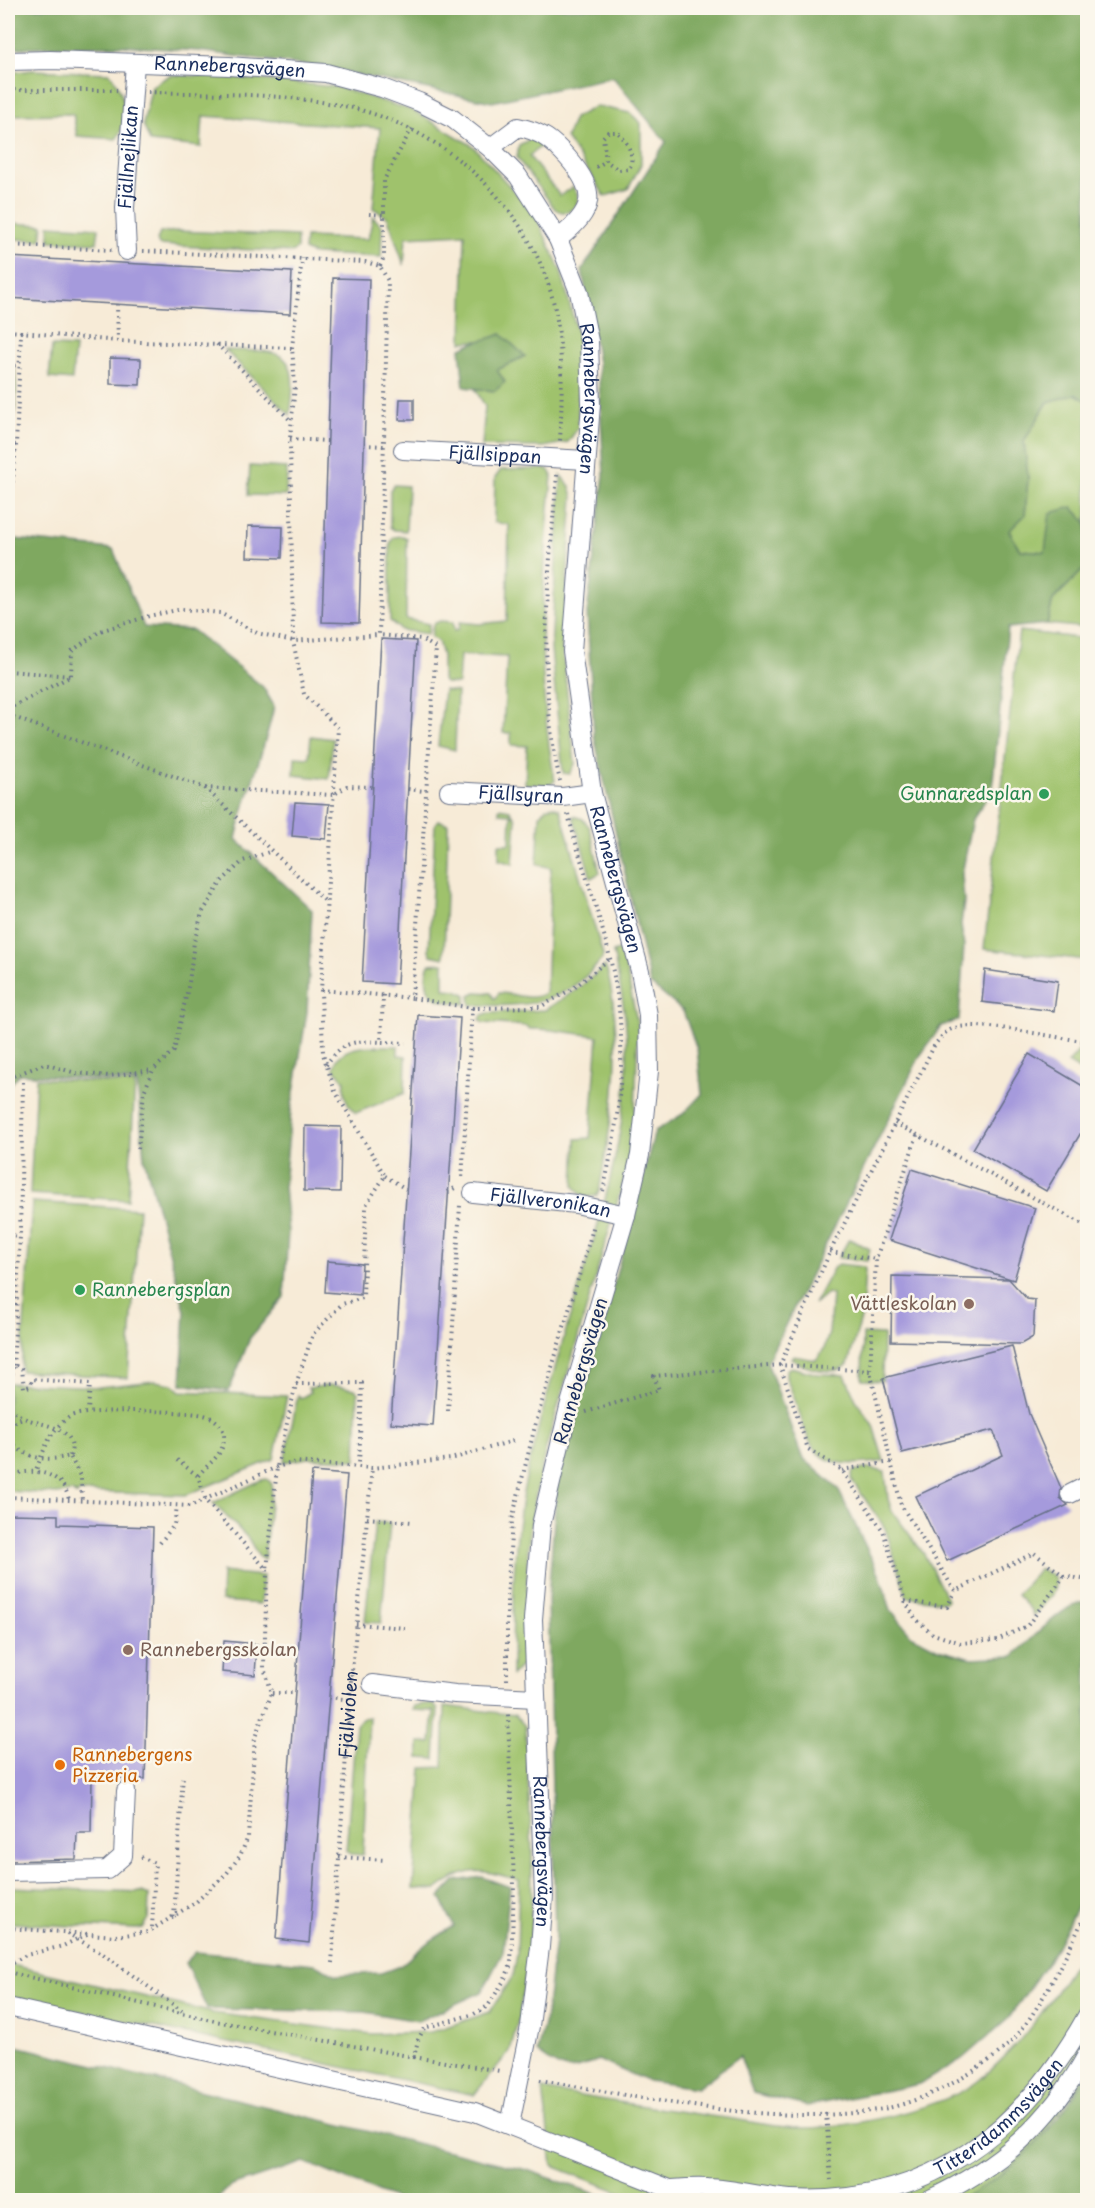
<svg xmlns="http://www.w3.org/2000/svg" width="1095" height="2208" font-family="'Playpen Sans',sans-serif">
<rect width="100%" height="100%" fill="#fbf7ec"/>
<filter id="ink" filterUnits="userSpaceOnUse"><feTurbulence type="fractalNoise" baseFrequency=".0167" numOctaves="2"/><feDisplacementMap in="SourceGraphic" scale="12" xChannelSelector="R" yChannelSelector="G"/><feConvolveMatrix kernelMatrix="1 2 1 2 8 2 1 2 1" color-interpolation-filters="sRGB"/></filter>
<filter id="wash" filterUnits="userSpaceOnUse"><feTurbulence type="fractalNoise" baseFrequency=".008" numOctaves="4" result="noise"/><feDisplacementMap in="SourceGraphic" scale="24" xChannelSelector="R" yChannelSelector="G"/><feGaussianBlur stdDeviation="1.35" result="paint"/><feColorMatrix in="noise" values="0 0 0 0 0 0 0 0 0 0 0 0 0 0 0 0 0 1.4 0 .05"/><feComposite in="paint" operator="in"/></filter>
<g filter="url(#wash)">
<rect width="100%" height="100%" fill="#f7ebd7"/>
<g fill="#9fc26c" stroke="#5d7865" stroke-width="1.5">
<path d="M 32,70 L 109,73 C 125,90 130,121 116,139 L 77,136 L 73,114 L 8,115 L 8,73 Z"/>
<polygon points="170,75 228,77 337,87 414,111 473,146 535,214 561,271 579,340 578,428 568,442 544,447 482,446 485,406 475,389 495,391 497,370 525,356 501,334 489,340 462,342 465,234 406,237 404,265 388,218 373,208 380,128 203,116 201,147 150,142 143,124 152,86"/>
<polygon points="596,106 630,113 641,123 641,164 628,189 605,196 566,138 574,118"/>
<path d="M 532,138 L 541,146 L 529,156 L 560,196 L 573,187 L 578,196 L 577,204 C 572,212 564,215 555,209 L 517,158 L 519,145 Z"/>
<polygon points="373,217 382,226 381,257 313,254 304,250 305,237 368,239"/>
<polygon points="8,223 43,225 41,240 8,239"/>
<polygon points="49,225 99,228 97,243 50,241"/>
<polygon points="177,231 297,236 297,248 293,252 159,245 157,240 160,233"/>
<polygon points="52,346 75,347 72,380 49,378"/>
<path d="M 225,350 C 282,351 300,347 290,415 Z"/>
<path d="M 8,369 L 15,369 C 16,387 19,419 8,434 Z"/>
<polygon points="1076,393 1087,401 1087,523 1072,507 1045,552 1020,550 1009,531 1025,515 1028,479 1024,441 1048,402"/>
<polygon points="250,466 287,468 286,496 248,495"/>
<path d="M 536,469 L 548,469 L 552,476 C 542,578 535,679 555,781 L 549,785 L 525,784 L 527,746 L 511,745 L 511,733 L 503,733 L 507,657 L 460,655 L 458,684 L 445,683 L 442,679 L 442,656 L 438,641 L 431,637 L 433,624 L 440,621 L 453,622 L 454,631 L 458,630 L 460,622 L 479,624 L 507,621 L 509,525 L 494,522 L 495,478 L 501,470 Z"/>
<polygon points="561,476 570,486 573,497 562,647 575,764 570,774 563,773 551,649"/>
<polygon points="394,485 408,486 406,531 394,530 390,527 390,490"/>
<polygon points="403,536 407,538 406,619 429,624 428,634 401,630 390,621 390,544 394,537"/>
<polygon points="1087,566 1087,628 1047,624 1053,600"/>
<polygon points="1019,631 1087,639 1087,960 984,949"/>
<polygon points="444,690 457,692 455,750 438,746"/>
<polygon points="311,736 333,739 329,779 294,775 295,757 309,758"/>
<path d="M 553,806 L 560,809 L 603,955 L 602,959 C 564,1006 526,1007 471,1005 L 470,995 L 476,992 L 491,993 L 494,999 L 499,993 C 515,993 531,1003 546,992 L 551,868 L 537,864 L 540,815 L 547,808 Z"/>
<polygon points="499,808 510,810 516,819 513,864 499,860 499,844 510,844 511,814 499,813"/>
<polygon points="573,816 583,819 590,828 600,873 591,878"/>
<polygon points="438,820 448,824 444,958 431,955 429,950 435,824"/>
<path d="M 622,949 L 638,1026 L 635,1114 L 626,1172 L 546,1448 L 534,1503 L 528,1547 L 525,1662 L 512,1675 C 513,1608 512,1539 527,1473 C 542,1407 563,1341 582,1277 C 606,1202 629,1121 627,1042 C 626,1012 619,981 613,952 Z"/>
<path d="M 442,963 L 444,964 L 444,989 L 457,990 L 466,995 L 466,1004 C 438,1002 421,999 428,966 L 430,964 Z"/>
<path d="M 605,966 C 610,977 611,990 613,1002 C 622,1066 610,1129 599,1192 L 596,1196 L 583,1197 L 574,1186 L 576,1139 L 590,1138 L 598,1036 C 575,1034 552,1028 530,1029 L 526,1026 L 483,1023 L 480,1020 L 482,1015 L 488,1013 L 545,1010 L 576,990 Z"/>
<path d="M 398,1046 L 398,1055 L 406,1056 L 405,1093 L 356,1113 C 345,1103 343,1094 345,1081 L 334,1069 C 337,1041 378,1047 398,1046 Z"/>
<polygon points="1081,1048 1087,1048 1087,1075 1068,1063"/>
<polygon points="36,1078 135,1084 128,1200 30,1194"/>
<polygon points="32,1202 139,1209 128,1378 21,1371"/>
<polygon points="849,1239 870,1249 867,1261 838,1258"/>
<path d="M 839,1264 L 864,1267 L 865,1270 L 862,1315 L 848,1364 C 838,1377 802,1369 791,1358 L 793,1356 L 816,1360 L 824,1349 L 829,1333 L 832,1295 L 827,1293 L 814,1304 L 834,1267 Z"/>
<polygon points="863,1334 883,1335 882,1381 862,1380"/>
<path d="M 791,1367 L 817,1374 L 845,1375 L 856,1400 L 873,1425 L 884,1461 C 797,1475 814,1437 786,1378 L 786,1370 Z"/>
<polygon points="155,1381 172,1384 180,1391 287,1396 274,1459 186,1495 79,1492 77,1495 72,1492 57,1494 8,1491 8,1383 99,1387"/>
<polygon points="331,1385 355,1389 358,1393 356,1460 308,1458 284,1462 298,1395 301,1398 311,1392 308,1388"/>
<polygon points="869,1468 885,1472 888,1499 892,1511 924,1554 947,1599 946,1602 907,1597 885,1528 851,1479 853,1471"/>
<polygon points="261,1480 267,1479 272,1484 264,1560 259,1557 248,1538 213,1503"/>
<polygon points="375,1522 390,1523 381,1623 365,1622"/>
<path d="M 1039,1569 L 1053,1575 C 1062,1591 1043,1605 1033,1616 L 1032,1611 L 1017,1595 Z"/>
<polygon points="222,1572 263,1576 261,1604 221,1601"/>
<polygon points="423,1704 434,1705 438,1710 435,1759 419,1758 419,1742 431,1743 434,1711 412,1710 414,1706"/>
<path d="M 445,1706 L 515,1715 L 525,1726 L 532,1851 L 531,1938 L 519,2017 L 510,2051 L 474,2095 L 8,1996 L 8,1964 L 213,2013 L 372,2034 L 431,2032 L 490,2012 L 513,1976 L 517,1954 L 519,1880 C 481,1870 469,1864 436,1890 L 413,1889 L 422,1768 L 443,1767 Z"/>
<polygon points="369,1717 363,1855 350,1854 346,1851 356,1725 362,1718"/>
<polygon points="8,1887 142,1892 149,1895 148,1920 143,1928 136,1929 8,1923"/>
<path d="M 1087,1943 L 1087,2074 L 1030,2152 L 983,2188 L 960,2200 L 641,2200 L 552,2166 L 543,2089 C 601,2101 660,2108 718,2117 C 745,2120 773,2127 799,2128 C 844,2129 943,2109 978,2081 C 1024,2044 1057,1993 1087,1943 Z"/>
</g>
<g fill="#7fa860" stroke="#4d6c5f" stroke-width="1.5">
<path d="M 8,8 L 1087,8 L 1087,401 L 1075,394 L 1048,402 L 1024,441 L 1028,479 L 1025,515 L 1009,531 L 1020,550 L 1045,552 L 1050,513 L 1072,507 L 1087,523 L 1087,566 L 1053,600 L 1047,624 L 1008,628 L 992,790 L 973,819 L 962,874 L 964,902 L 961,924 L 964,946 L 959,1020 L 941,1026 L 920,1056 L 767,1362 L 802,1457 L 838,1489 L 880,1576 L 891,1610 L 911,1635 L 938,1649 L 972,1658 L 1013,1656 C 1029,1643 1068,1598 1087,1603 L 1087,1886 L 1054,1952 L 1009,2018 L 962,2059 L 920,2084 L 807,2106 L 753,2093 L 740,2056 L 697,2088 L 647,2081 L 598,2060 C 570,2074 560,2071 537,2052 L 546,2016 L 555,1938 L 548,1598 L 559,1457 L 612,1290 L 655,1131 L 683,1114 L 702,1094 L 697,1049 L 683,1011 L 650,984 L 594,736 L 587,613 L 604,475 L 598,363 L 582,270 L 666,142 L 613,77 L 492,102 L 324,68 L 198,51 L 123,46 L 53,46 L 8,49 Z"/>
<path d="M 501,334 L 525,356 L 497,370 L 505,382 L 495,391 L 464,387 L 460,349 C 474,340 486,341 501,334 Z"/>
<path d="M 15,539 L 113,549 L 144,627 L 192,630 L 263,687 L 274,706 C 265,751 246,793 236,839 L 312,910 L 307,1012 L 291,1111 L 284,1186 L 288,1232 L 284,1297 L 250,1338 L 229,1391 L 181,1384 L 185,1311 L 144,1158 L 137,1082 L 19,1074 L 8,1088 L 9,598 Z"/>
<polygon points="482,1877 510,1887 503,1952 482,1992 418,2021 365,2012 207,2009 185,1963 196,1952 315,1964 336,1975 381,1973 400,1966 427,1943 454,1926 440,1897 455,1881"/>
<polygon points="8,2044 527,2170 613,2200 398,2200 304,2162 231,2186 215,2200 8,2200"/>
<path d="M 1087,2074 L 1087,2200 L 960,2200 C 1015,2171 1056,2129 1087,2074 Z"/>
</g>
<g id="blocks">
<g fill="#a59adc">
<polygon points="8,257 292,272 290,314 8,298"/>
<polygon points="333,278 369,279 359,623 322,622"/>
<polygon points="110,358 141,359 140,385 110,384"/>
<polygon points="400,399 414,399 414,420 399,420"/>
<polygon points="248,526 283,527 282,558 247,557"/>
<polygon points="381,639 416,641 397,984 362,982"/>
<polygon points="295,802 329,804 326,839 292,836"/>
<polygon points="985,970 1058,981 1054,1011 982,1002"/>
<polygon points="418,1015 460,1018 433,1426 391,1423"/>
<polygon points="1029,1054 1088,1089 1088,1121 1046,1191 973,1149"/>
<polygon points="305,1126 341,1127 340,1192 304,1191"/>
<polygon points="912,1169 1035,1208 1014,1280 889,1240"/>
<polygon points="327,1261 362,1264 360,1295 325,1292"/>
<polygon points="892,1276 1009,1279 1027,1299 1035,1300 1033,1337 1021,1344 891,1341"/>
<polygon points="1012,1346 1029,1414 1061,1488 1060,1498 1068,1505 947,1561 916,1496 1003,1455 993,1430 902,1453 883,1378"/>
<polygon points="312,1472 347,1475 309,1943 276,1939"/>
<polygon points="8,1514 58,1515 58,1524 153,1527 145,1779 92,1777 91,1833 77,1833 76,1859 8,1861"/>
<polygon points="224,1641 257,1644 255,1675 222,1672"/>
</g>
</g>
</g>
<g filter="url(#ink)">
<use href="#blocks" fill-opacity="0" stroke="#687188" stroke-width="1.5"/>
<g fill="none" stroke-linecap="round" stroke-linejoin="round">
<defs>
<g id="minor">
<path id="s2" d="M 8,61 L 50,60 L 229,66 L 326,73 L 382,88 L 419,102 L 453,119 L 490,148 L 518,176 L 558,239 L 579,292 L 589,341 L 591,404 L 572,651 L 592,793 L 640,971 L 648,1015 L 649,1071 L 640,1155 L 626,1215 L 569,1407 L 541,1525 L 533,1619 L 544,1896 L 540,1947 L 530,2026 L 510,2125"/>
<path d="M 490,148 L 518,127 C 541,131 553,141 568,158 C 598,193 595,210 558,239"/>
<path id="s3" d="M 127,251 L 125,208 L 135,63"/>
<path id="s4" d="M 403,450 L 586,460"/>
<path id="s5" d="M 449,791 L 563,797 L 592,793"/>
<path id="s6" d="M 473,1193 L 576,1204 L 626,1215"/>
<polyline points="1070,1494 1088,1485"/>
<polyline points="372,1684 455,1694 536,1698"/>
<polyline points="8,1872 107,1870 123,1856 126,1791"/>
<polyline points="8,2007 475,2112 670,2189 691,2200"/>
<path id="s7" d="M 672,2189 C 684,2188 696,2187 708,2188 C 736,2189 762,2197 790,2199 C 930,2206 1023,2131 1088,2014"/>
<path d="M 928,2200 C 1000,2167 1049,2124 1088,2053"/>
</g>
</defs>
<use href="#minor" stroke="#687188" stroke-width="20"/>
<g stroke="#687188" stroke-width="4" stroke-dasharray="1.5 4.5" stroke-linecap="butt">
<polyline points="8,90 117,90"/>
<path d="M 148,92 C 211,94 277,93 339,105 C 447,125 544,216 558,327 C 563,365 562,403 560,441"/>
<path d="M 596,167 L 606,161 L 603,137 L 608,132 L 617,132 C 627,140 636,157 629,169 L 619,170 L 606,161"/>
<polyline points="369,214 385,215"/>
<polyline points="8,245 112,250"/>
<polyline points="143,251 365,262 380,266 388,281 379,635 421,639 436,648 412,998 472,1008 462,1180"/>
<polyline points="380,266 384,257 384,180 412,128"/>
<polyline points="117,304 118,341"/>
<polyline points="8,331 21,332"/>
<polyline points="217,344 291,421"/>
<polyline points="292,348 302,258"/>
<polyline points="8,366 19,365"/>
<polyline points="290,439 328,441"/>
<polyline points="8,444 16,445"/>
<polyline points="364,445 384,446"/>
<path d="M 557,475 C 548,577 537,680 560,781"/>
<polyline points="8,536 16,445 21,332 118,341 292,348 295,385 290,439 293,641 304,694 338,728 321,990 323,1054 335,1091 385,1176 366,1205 363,1298 342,1304 313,1334 296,1384 277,1467 267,1570"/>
<polyline points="8,566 9,536"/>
<polyline points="8,671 70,676"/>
<polyline points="8,709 71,676 72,651 100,631 149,616 182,609 220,613 257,633 293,641 379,635"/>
<polyline points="8,715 205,788 333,795 347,786 373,787"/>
<polyline points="205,788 326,902"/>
<polyline points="408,789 424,791"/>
<path d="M 568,814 C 582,870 605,926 615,982 C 628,1052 619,1123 603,1191"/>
<polyline points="321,990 412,998"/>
<polyline points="383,995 381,1042 406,1043"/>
<polyline points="472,1008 540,1007 574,988 609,959"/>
<path d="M 1088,1041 C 1058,1040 970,1016 948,1031 C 943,1034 939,1040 935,1044 L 830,1252 L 780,1365 L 808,1449 L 842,1470 L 883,1531 L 905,1601 L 915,1618 L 933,1634 L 961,1643 L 997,1640 L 1027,1626 L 1064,1576 L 1088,1580"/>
<path d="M 326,1065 C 342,1042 354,1040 381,1042"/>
<polyline points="8,1078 44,1064 76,1073 109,1076 153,1070"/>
<polyline points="23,1082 20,1236 13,1367 16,1366 22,1369 24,1388 30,1386 32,1379 90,1384 88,1411"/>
<polyline points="895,1123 1088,1227"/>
<polyline points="917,1135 876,1259 870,1371 901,1505 955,1591 1034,1553 1064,1576"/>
<polyline points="138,1149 144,1092 153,1070 174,1051 189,983 194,942 202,913 222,881 243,861 272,851"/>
<polyline points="385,1176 406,1189"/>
<polyline points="448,1192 458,1186"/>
<polyline points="8,1235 20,1236"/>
<polyline points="830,1252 876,1259"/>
<polyline points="8,1298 16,1298"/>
<polyline points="8,1355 14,1355"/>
<polyline points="13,1367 9,1409 24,1418"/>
<polyline points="296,1384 362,1383 359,1466"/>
<polyline points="448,1411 460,1205"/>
<polyline points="586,1412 659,1390 654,1376 780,1365 870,1371"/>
<path d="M 70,1456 C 80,1427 43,1426 24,1418 L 17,1420 L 8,1430 L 11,1443 C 29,1459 46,1462 70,1456 L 81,1478 L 82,1502"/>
<polyline points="177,1460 198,1476"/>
<polyline points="842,1470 891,1462"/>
<path d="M 8,1476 C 33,1467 63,1471 69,1500"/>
<polyline points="8,1497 190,1506 277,1467 295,1462 372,1468 451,1459 513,1441"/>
<polyline points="367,1518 413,1522"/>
<polyline points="160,1543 174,1525 177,1507"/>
<polyline points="905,1601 947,1607 955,1591"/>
<polyline points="356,1624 405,1628"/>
<polyline points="507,1680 507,1599 512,1520 536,1422 594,1225"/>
<polyline points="272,1693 295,1693"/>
<polyline points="329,1697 349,1700"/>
<polyline points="141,1857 155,1863 152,1929"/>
<polyline points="339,1857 386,1860"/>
<polyline points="174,1917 183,1774"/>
<path d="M 8,1928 L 116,1936 L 148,1932 L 196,1902 L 227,1873 L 240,1856 L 248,1837 L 255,1737 L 272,1693 L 264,1668 L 267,1570 L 206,1501 L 198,1476 C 207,1464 222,1457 224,1440 C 225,1428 218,1420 207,1416 C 193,1410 84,1409 71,1416 C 50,1428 44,1451 35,1472"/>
<polyline points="67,1933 103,1954 182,2011"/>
<path id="s1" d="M 332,1963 L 351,1681 L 372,1468"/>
<polyline points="8,1965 26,1955 63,1946 87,1934"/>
<polyline points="8,1972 215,2021 414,2057 418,2040 424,2028 474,2014 488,2006 505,1979 511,1964 514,1886 508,1714"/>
<polyline points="414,2057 500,2071"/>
<path d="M 540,2080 C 647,2098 780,2129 888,2108 C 929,2099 977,2073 1008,2045 C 1036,2019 1072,1945 1088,1908"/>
<polyline points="826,2113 831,2180"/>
</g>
<use href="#minor" stroke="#fff" stroke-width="18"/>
</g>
</g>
<g fill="#2e9e5b" stroke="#fbf7ec" stroke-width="2">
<circle cx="1044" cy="794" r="6"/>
<circle cx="80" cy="1290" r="6"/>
</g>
<g fill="#8d6e63" stroke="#fbf7ec" stroke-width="2">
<circle cx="969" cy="1304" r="6"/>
<circle cx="128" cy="1650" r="6"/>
</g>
<circle fill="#e8710a" stroke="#fbf7ec" stroke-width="2" cx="60" cy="1765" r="6"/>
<g text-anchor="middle" stroke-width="5" stroke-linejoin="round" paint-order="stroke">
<g font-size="18" fill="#1b2f5e" stroke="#fbf7ec">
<text dy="6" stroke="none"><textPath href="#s2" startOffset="222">Rannebergsvägen</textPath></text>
<text dy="6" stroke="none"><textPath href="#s3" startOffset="94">Fjällnejlikan</textPath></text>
<text dy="6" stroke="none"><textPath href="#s2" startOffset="780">Rannebergsvägen</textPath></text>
<text dy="6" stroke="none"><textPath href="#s4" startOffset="92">Fjällsippan</textPath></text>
<text dy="6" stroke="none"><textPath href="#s5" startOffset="72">Fjällsyran</textPath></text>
<text dy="6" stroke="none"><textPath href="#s2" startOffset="1266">Rannebergsvägen</textPath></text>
<text dy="6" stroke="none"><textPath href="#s6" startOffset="78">Fjällveronikan</textPath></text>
<text transform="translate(581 1371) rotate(-74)" y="6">Rannebergsvägen</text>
<text dy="6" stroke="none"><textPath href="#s1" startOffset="249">Fjällviolen</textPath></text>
<text dy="6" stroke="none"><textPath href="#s2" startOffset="2256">Rannebergsvägen</textPath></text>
<text dy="6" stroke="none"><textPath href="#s7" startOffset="352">Titteridammsvägen</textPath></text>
</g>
<g font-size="18" fill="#27864d" stroke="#fbf7ec" text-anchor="end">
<text x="1032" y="800">Gunnaredsplan</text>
<text x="92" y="1296" text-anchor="start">Rannebergsplan</text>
</g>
<g font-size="18" fill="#785e54" stroke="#fbf7ec" text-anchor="end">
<text x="957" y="1310">Vättleskolan</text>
<text x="140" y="1656" text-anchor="start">Rannebergsskolan</text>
</g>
<g font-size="18" fill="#c56008" stroke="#fbf7ec" text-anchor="start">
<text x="72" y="1761">Rannebergens<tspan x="72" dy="21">Pizzeria</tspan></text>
</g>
</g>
<rect width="1095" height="2208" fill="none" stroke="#fbf7ec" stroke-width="30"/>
</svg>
